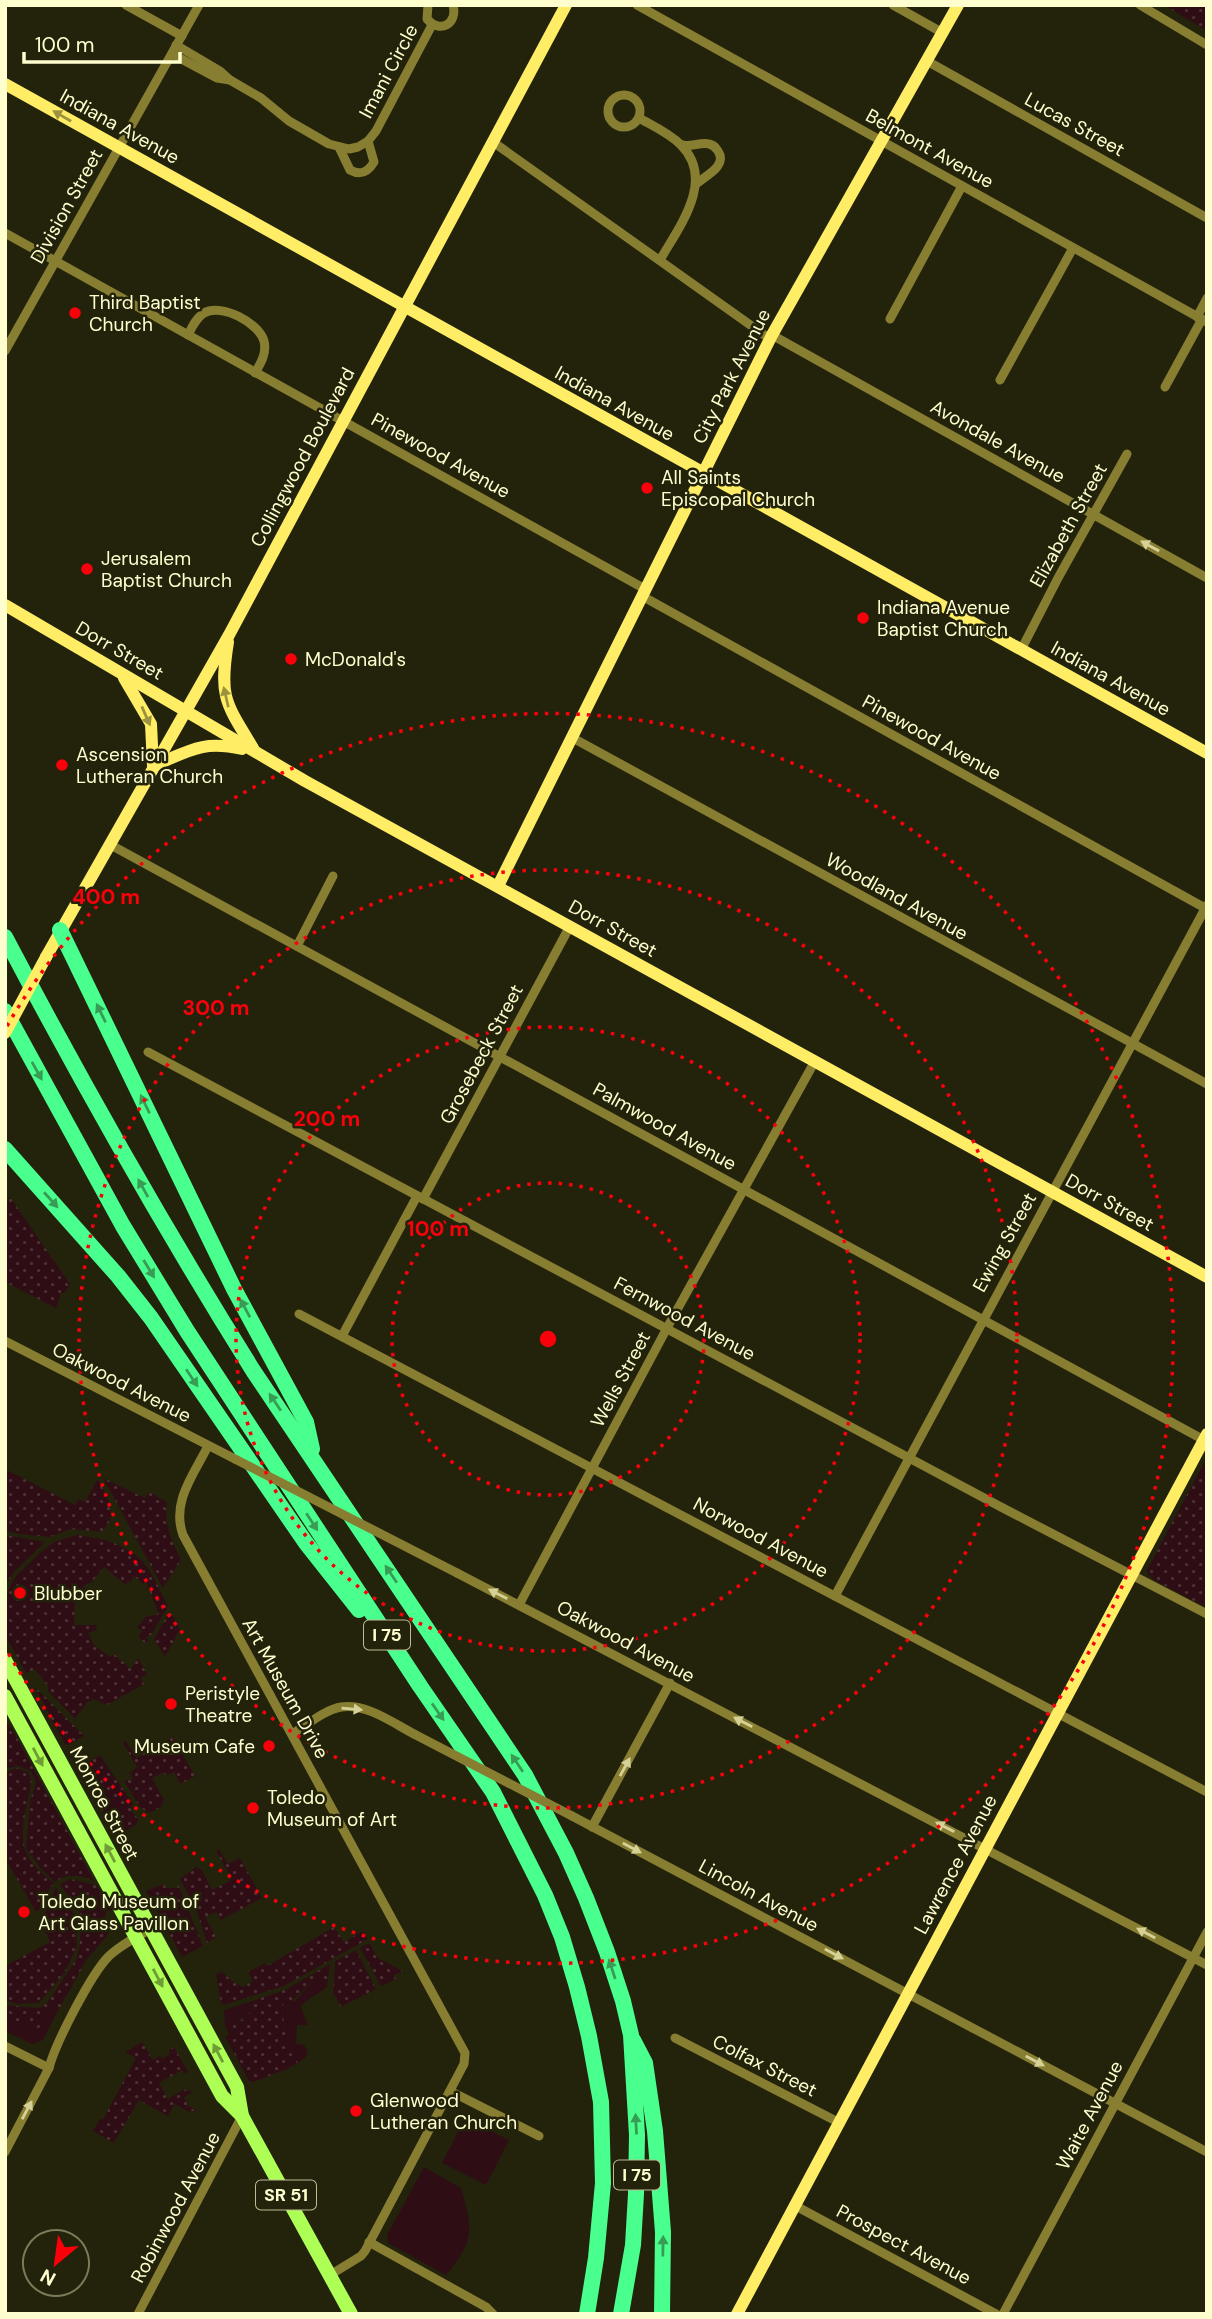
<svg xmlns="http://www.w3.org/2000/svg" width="1212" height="2319" font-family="'DM Sans',sans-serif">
<defs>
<pattern id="grass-dots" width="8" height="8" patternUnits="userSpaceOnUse" patternTransform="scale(1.75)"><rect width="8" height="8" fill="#2e0e14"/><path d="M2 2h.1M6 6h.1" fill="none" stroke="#4d3235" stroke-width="1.8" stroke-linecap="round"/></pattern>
</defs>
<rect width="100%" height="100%" fill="#23230c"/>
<g fill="url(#grass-dots)">
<polygon points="1164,5 1207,5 1207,31"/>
<polygon points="10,1197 70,1284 65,1293 61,1293 56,1308 5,1282 5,1206"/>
<polygon points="1207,1457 1207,1608 1154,1580 1148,1574 1147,1570"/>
<path d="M 5,1469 L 75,1505 L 78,1499 L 85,1502 L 97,1480 L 99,1481 C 109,1499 119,1516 101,1532 L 71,1529 L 50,1537 L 19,1534 L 5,1531 Z"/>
<path d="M 103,1478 L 145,1498 L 149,1492 L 167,1502 C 164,1525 171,1539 181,1560 L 163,1588 Z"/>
<polygon points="5,1535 45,1542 13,1573 5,1586"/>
<path d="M 76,1535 C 100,1538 126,1543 143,1562 C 154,1573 160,1593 168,1606 L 152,1634 L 146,1637 L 149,1641 L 145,1643 L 139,1638 L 142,1630 L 137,1628 L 145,1617 L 159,1614 L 146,1582 L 143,1584 L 134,1576 L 130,1583 L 128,1580 L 126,1585 L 104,1567 L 92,1582 L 83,1586 L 85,1591 L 92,1598 L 75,1598 L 74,1625 L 96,1625 L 97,1630 L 88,1633 L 94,1645 L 110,1657 L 114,1654 L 131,1669 L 138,1658 L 147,1674 L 141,1678 L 144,1684 L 107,1705 L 94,1699 L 87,1702 L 75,1719 L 48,1691 L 48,1686 L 35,1669 L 26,1673 L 5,1635 L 5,1596 L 16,1576 L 41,1552 L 54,1542 Z"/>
<polygon points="170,1611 180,1629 165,1657 154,1639"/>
<polygon points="34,1686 84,1736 66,1746"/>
<path d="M 5,1720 L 12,1729 L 94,1881 C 81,1875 67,1873 55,1882 L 41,1869 L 26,1848 L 30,1801 L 36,1783 L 31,1771 L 18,1766 L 5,1769 Z"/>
<polygon points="173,1737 195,1776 180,1784 174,1772 168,1775 162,1773 152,1778 164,1800 161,1807 149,1813 140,1807 124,1781 133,1779 130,1773 137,1767 123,1743 126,1741 136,1758"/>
<polygon points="100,1755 134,1805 132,1805 131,1811 138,1819 137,1824 116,1836 78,1768"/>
<path d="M 16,1768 L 28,1772 C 34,1782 30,1788 28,1799 C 19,1840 19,1857 54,1883 L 47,1893 L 45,1905 L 36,1912 L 5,1858 L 5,1773 Z"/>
<polygon points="219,1849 228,1864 240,1858 262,1898 221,1920 216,1912 205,1917 216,1937 207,1943 198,1915 180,1879 196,1867 202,1870 212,1890 228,1882 231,1877 216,1851"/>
<polygon points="70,1879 96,1885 112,1911 107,1910 103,1923 108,1925 114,1922 107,1936 87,1959 58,2011 50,2008 38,2031 5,2017 5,2005 39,2008 47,2003 76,1960 80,1944 81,1915 60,1884"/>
<polygon points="164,1884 166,1888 176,1888 178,1885 203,1946 182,1957 146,1891"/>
<path d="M 56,1887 L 76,1916 L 77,1946 L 65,1972 L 39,2003 L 17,2004 L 5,2000 L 5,1966 L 50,1942 L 39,1919 C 50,1911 49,1899 56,1887 Z"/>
<polygon points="334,1927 344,1942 363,1931 368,1939 284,1986 224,2005 221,2003 216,1974 222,1972 236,1984 243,1987 253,1981 248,1972 265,1963 267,1966"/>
<polygon points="369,1943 378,1958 403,1971 394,1975 396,1979 381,1986 360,1948"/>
<polygon points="356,1950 376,1989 341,2007 333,1992 335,1961"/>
<polygon points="330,1964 327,1987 326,1983 313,1980 282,2011 288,2048 298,2063 285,2070 250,2083 227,2040 231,2037 229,2022 242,2020 253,2009 252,2001 285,1990"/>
<polygon points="142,2042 153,2060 160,2056 162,2059 170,2054 169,2050 174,2047 188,2072 184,2074 182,2070 159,2083 168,2099 185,2089 186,2092 190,2090 192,2092 183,2098 188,2102 187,2105 196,2110 195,2112 191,2110 189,2112 175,2104 168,2116 139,2100 114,2143 93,2131 99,2120 104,2118 136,2058 125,2052"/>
</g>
<g fill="#2e0e14">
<polygon points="313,1980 327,1983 327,1987 301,2005 301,2008 308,2025 297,2025 296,2044 304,2045 307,2051 306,2057 298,2063 288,2048 282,2006 287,2001 295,2001"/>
<path d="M 252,2001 L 253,2009 C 246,2018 240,2020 229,2023 L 233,2032 L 232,2037 L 227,2040 L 225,2037 L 229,2034 L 225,2025 L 224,2010 Z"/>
<polygon points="50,2008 58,2011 43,2040 32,2044 5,2031 5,2017 38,2030"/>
<polygon points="465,2118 509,2140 486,2185 442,2163"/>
<path d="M 424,2167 L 461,2188 C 473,2230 475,2240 446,2275 L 388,2243 L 387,2235 Z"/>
</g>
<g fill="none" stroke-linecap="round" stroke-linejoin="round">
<g stroke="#877e32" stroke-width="9">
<polyline points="126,5 182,36"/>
<path d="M 428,5 L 427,19 C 440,34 458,24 453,5"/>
<polyline points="637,5 1207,322"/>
<polyline points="893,5 943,33"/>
<polyline points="1140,5 1207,45"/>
<polyline points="176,45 220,71 230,80 261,98 289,121 329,144 349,149 358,147 368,141 376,131 432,25"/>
<polyline points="172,54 217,78 230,80"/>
<polyline points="927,61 1207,218"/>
<circle cx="624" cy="111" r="16"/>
<path d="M 639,118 C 653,126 669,133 681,145 C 716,180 679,227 660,260"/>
<polyline points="493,142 770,339"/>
<path d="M 682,145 C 691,147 701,142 709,144 C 714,145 715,147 718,151 C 728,166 705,176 696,184"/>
<path d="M 339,147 L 350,170 C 361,176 368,172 374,162 L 368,141"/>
<polyline points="5,233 645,589"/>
<polyline points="1197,317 1207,298"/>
<polyline points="890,319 962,186"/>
<path d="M 188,335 C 192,327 196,318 204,313 C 222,303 259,323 264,341 C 267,353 261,363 255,373"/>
<polyline points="772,335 1207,578"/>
<polyline points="5,351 199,5"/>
<polyline points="1000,380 1073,248"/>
<polyline points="1165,387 1202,319"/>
<polyline points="642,596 1205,908"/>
<polyline points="1021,650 1058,578 1127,454"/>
<polyline points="571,737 1207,1084"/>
<polyline points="109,844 1204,1440"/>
<polyline points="297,946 333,876"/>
<polyline points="148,1052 1001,1507 1207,1614"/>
<polyline points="423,1199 570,926"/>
<polyline points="299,1314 1207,1792"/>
<polyline points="342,1336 417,1196"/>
<polyline points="5,1341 235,1459"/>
<path d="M 208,1446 C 194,1474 171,1502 183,1535 L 465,2053 L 464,2064 L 365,2251 L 361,2256 L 330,2275"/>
<polyline points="457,1573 1207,1965"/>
<polyline points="835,1596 1207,905"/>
<polyline points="519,1605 667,1328 815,1061"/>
<path d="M 292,1734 C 307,1725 324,1710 341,1707 C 366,1703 393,1723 414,1734"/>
<polyline points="572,1816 1207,2152"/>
<polyline points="592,1827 670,1683"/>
<polyline points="675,2038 838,2122"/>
<polyline points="5,2046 49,2068"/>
<polyline points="450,2091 539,2136"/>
<path d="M 5,2152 L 49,2068 C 55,2044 91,1974 109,1956 C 121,1945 136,1937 151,1929"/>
<polyline points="794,2205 996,2314"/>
<polyline points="369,2242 486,2307 493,2314"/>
<polyline points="138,2314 242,2116"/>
<polyline points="1003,2314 1207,1932"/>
</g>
<g stroke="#ffed65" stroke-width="12">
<polyline points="5,84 1207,753"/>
<polyline points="5,605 305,781 1207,1277"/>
<path d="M 228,642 C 219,697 225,702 253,748"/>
<path d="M 124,678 L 151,724 L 153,766 C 189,751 202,740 242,749"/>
<polyline points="498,886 772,335 958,5"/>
<polyline points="46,957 229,635 566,5"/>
<polyline points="737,2314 1207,1434"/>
</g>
<g stroke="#adff55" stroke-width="14">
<polyline points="5,1660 237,2087 242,2116"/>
<polyline points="5,1696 222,2096 242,2116 351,2314"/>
</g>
<g stroke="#49ff8e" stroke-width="16">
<polyline points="60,930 234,1289 306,1422 312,1449"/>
<path d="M 5,937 C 83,1085 165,1230 254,1372 L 525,1775 L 566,1853 L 586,1898 L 607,1952 L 623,2001 L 631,2035 L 637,2135 L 636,2194 L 633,2245 L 621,2314"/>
<polyline points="5,1011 123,1226 187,1331 420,1686 493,1792 545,1895 562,1937 577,1987 589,2036 601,2102 603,2183 596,2258 587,2314"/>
<polyline points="5,1149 118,1276 151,1318 306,1543 359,1610"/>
<polyline points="633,2040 645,2063 655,2131 663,2232 662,2314"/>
</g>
<g stroke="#877e32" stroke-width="9">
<polyline points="235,1459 457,1573"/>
<polyline points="414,1734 572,1816"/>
</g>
<polyline stroke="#ffed65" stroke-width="12" points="5,1033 46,957"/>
</g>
<defs><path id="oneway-solid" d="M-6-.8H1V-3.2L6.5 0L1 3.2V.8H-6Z" transform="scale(1.75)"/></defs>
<g fill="#9c923d">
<use href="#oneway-solid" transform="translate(62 116) rotate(-150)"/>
<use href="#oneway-solid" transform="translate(226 697) rotate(-103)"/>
<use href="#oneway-solid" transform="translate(146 716) rotate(66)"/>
</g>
<g fill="#d5d197">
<use href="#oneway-solid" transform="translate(1150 546) rotate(-151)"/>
<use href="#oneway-solid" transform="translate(498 1594) rotate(-153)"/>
<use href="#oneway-solid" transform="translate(352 1709) rotate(5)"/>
<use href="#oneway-solid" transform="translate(743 1722) rotate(-153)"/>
<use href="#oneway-solid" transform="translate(625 1767) rotate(-61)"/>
<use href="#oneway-solid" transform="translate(945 1827) rotate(-153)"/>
<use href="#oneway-solid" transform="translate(632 1848) rotate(28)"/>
<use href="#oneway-solid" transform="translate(1146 1933) rotate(-152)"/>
<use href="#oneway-solid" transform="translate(834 1954) rotate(28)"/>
<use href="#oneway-solid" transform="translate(1035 2061) rotate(28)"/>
<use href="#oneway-solid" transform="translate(27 2110) rotate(-62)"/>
</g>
<g fill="#389c54">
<use href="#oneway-solid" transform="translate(101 1013) rotate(-116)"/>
<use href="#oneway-solid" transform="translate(37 1071) rotate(61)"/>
<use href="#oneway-solid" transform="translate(145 1104) rotate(-116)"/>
<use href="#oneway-solid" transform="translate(143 1188) rotate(-119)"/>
<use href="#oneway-solid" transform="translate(51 1200) rotate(48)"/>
<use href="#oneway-solid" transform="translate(149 1269) rotate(59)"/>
<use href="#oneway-solid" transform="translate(245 1308) rotate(-118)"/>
<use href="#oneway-solid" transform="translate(192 1378) rotate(56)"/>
<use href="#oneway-solid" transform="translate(275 1402) rotate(-124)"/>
<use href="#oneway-solid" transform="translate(312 1522) rotate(57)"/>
<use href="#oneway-solid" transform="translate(391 1574) rotate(-124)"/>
<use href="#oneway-solid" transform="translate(438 1712) rotate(55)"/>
<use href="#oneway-solid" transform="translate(517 1763) rotate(-124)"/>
<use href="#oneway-solid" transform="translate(612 1969) rotate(-108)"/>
<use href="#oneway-solid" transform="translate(636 2124) rotate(-93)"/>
<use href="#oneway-solid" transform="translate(663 2246) rotate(-89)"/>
</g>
<g fill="#6f9c34">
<use href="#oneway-solid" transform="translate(38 1757) rotate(62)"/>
<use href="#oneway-solid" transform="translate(110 1853) rotate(-118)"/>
<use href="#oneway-solid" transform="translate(158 1978) rotate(62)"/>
<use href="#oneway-solid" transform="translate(218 2053) rotate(-118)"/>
</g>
<g fill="none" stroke="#f9000b" stroke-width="3.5" stroke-dasharray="3.5 7">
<circle cx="548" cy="1339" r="156"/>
<circle cx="548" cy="1339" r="312"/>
<circle cx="548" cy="1339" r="469"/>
<path d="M7 1026A625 625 0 1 1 7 1651"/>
</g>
<g fill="#f9000b" stroke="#23230c" stroke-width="2.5">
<circle cx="75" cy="313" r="7"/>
<circle cx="647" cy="488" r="7"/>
<circle cx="87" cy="569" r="7"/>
<circle cx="863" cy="618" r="7"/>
<circle cx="291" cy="659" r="7"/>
<circle cx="62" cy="765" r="7"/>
<circle cx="20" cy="1593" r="7"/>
<circle cx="171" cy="1704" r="7"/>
<circle cx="269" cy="1746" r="7"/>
<circle cx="253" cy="1808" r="7"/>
<circle cx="24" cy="1912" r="7"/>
<circle cx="356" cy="2111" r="7"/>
</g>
<g text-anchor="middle" stroke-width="5" stroke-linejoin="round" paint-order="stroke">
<g fill="#23230c" stroke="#bdbc94" stroke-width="2">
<rect x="364" y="1620.5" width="46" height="29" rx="5"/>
<rect x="614" y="2160.5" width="46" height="29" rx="5"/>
<rect x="256" y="2180.5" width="60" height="29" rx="5"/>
</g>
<g font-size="18" font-weight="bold" fill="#fffece">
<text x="387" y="1641">I 75</text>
<text x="637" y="2181">I 75</text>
<text x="286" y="2201">SR 51</text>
</g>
<g font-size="19" fill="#fffece" stroke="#23230c">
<text transform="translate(388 71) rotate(-62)" y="7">Imani Circle</text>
<text transform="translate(1075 124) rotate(29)" y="7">Lucas Street</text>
<text transform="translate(120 126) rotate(29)" y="7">Indiana Avenue</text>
<text transform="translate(930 148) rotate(29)" y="7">Belmont Avenue</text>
<text transform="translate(66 206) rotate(-61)" y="7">Division Street</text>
<text transform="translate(731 376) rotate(-63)" y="7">City Park Avenue</text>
<text transform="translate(615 403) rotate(29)" y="7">Indiana Avenue</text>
<text transform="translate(998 441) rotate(29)" y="7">Avondale Avenue</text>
<text transform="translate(441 455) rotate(29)" y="7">Pinewood Avenue</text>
<text transform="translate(302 457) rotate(-62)" y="7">Collingwood Boulevard</text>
<text transform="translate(1068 525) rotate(-61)" y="7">Elizabeth Street</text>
<text transform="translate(120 650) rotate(30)" y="7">Dorr Street</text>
<text transform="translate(1111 678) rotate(29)" y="7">Indiana Avenue</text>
<text transform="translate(932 737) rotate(29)" y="7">Pinewood Avenue</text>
<text transform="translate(897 896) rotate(29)" y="7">Woodland Avenue</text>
<text transform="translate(613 928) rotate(29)" y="7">Dorr Street</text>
<text transform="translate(481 1054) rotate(-62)" y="7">Grosebeck Street</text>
<text transform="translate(665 1126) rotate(29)" y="7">Palmwood Avenue</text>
<text transform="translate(1110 1202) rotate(29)" y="7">Dorr Street</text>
<text transform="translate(1004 1242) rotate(-61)" y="7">Ewing Street</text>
<text transform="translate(685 1318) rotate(28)" y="7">Fernwood Avenue</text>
<text transform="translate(620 1379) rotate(-62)" y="7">Wells Street</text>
<text transform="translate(122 1382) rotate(27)" y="7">Oakwood Avenue</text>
<text transform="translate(761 1537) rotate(28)" y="7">Norwood Avenue</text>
<text transform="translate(626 1641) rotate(28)" y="7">Oakwood Avenue</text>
<text transform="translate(286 1688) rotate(61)" y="7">Art Museum Drive</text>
<text transform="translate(105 1803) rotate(62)" y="7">Monroe Street</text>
<text transform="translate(955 1864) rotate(-62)" y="7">Lawrence Avenue</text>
<text transform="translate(759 1895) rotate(28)" y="7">Lincoln Avenue</text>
<text transform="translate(765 2065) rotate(27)" y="7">Colfax Street</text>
<text transform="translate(1089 2115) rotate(-62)" y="7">Waite Avenue</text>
<text transform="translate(175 2207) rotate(-62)" y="7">Robinwood Avenue</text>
<text transform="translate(904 2244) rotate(28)" y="7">Prospect Avenue</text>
</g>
<g font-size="19" fill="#fffece" stroke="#23230c" text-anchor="start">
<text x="89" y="309">Third Baptist<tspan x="89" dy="22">Church</tspan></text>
<text x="661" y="484">All Saints<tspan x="661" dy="22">Episcopal Church</tspan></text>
<text x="101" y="565">Jerusalem<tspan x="101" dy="22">Baptist Church</tspan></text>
<text x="877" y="614">Indiana Avenue<tspan x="877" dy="22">Baptist Church</tspan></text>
<text x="305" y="666">McDonald's</text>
<text x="76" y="761">Ascension<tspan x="76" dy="22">Lutheran Church</tspan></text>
<text x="34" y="1600">Blubber</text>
<text x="185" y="1700">Peristyle<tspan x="185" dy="22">Theatre</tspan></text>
<text x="255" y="1753" text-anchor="end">Museum Cafe</text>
<text x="267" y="1804">Toledo<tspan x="267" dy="22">Museum of Art</tspan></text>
<text x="38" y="1908">Toledo Museum of<tspan x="38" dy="22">Art Glass Pavillon</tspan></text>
<text x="370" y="2107">Glenwood<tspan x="370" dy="22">Lutheran Church</tspan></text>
</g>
</g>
<circle cx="548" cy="1339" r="10" fill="#f9000b" stroke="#23230c" stroke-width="3.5"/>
<g font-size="21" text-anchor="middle" font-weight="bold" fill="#f9000b" stroke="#23230c" stroke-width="5" stroke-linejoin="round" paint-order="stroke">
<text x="106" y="904">400 m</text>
<text x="216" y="1015">300 m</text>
<text x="327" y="1126">200 m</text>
<text x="438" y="1236">100 m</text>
</g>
<rect width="1212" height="2319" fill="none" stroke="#fffece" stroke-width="14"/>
<g transform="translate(56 2263) rotate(209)"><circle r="33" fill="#23230c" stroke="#7b7b5a" stroke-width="2"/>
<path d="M0-5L12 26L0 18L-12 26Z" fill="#f9000b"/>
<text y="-10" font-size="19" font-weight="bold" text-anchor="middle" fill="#fffece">N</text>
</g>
<path d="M24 52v10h156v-10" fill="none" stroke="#fffece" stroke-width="3.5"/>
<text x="35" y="52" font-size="21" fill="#fffece" stroke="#23230c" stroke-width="5" paint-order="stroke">100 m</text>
</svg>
